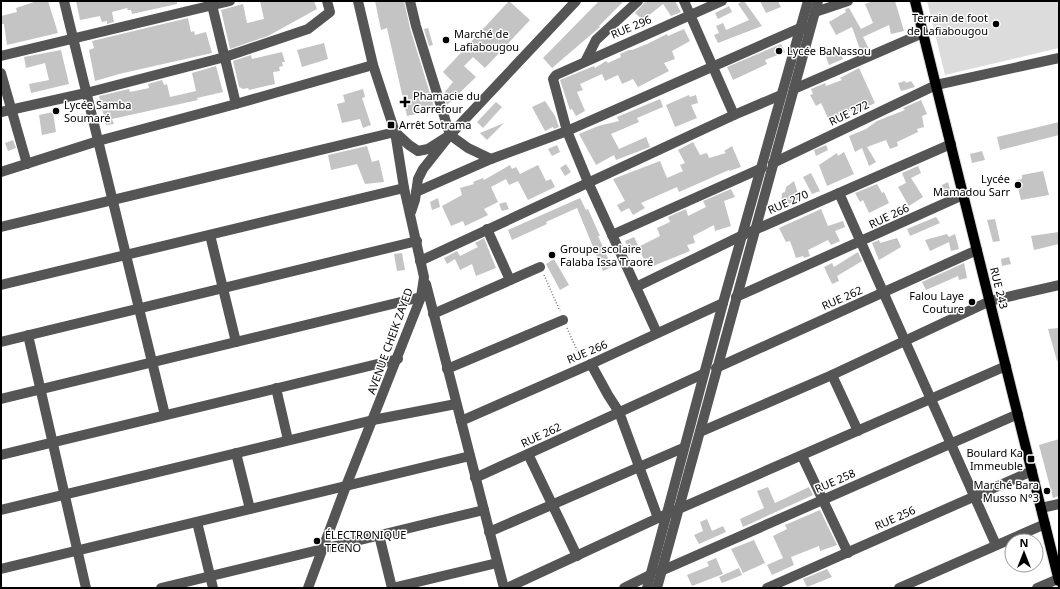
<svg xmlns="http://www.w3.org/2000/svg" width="1060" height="589" font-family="'Noto Sans',sans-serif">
<rect width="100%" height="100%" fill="#fff"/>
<polygon fill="#dcdcdc" points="927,1 1059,1 1059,48 945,75"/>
<g fill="#c4c4c4">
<polygon points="37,1 48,1 58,33 7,45 4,24 1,24 1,16 17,12 16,8"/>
<polygon points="76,1 177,1 177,4 132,14 131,10 128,10 127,8 112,12 114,22 107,24 107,21 102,22 100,16 80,20"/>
<polygon points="260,1 314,1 317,9 268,36 230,49 221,10 243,4 247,23 264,19"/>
<polygon points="375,1 404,1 410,28 435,110 407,116 387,28 381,30"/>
<polygon points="509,1 530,20 485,68 473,57 464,66 476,77 447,105 444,93 453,82 443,72"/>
<polygon points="599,1 624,1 599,26 600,27 552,68 543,58"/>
<polygon points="646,1 675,1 681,12 671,16 663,4 643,20 635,13"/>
<polygon points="742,1 744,1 762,26 718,43 714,35 719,33 716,26 723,23 726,30 749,20 738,4"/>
<polygon points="760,1 778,1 781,7 766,13"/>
<polygon points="873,1 895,1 904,31 891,34 889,25 863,37 869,49 861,52 852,27 836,35 829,22 846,12 845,9 849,8 861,29 873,23 865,4"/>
<polygon points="729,6 732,12 718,19 715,13"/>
<polygon points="188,18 191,32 194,31 195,35 206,32 212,53 119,74 95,81 89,50 94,48 92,41"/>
<polygon points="428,28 433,45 429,46 424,29"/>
<polygon points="684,29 690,41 672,51 675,59 664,63 669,71 638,87 633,79 622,84 618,75 605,81 602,74 580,84 583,90 577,92 585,111 576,116 572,109 570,110 560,80 594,66 595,68 606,61 608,63 621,57 620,54 629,50 632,50 647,44 667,34 668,36"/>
<polygon points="324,43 328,59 302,67 297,50"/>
<polygon points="781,44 785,52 765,60 767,64 733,80 727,67"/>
<polygon points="61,50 69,84 31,93 29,84 49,80 45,63 26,68 24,57"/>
<polygon points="282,52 285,62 282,62 283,66 279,67 280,71 273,72 275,84 249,90 248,88 243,89 239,87 233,61 251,55 252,59"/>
<polygon points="840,52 843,59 829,65 826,57"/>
<polygon points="216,66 223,92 197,98 198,100 112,119 114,124 106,125 99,96 129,89 130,92 149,88 148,84 162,80 164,85 167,84 170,97 196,91 192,73"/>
<polygon points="859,68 875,103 853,114 852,110 829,120 821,103 816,106 810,95 813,94 811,89 825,83 826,86 842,80 840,78"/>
<polygon points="905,81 906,83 911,81 915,87 901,91 898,83"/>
<polygon points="363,89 365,97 362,98 371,125 363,128 360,119 342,123 337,104 345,102 343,95"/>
<polygon points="689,95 690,97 696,95 698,103 691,105 697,118 675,127 666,105"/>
<polygon points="660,99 663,107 637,118 639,122 611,134 619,149 646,137 650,147 616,160 614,155 596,165 579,134 598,126 619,121 617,117"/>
<polygon points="921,100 927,114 922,116 924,127 917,129 918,132 897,142 898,146 890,149 886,140 867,147 876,162 869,166 862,148 855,152 849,136 866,129 877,121 905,110 903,108"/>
<polygon points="545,101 555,116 559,127 554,129 553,127 545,131 532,107"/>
<polygon points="496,102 502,107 483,128 477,122"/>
<polygon points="53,112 56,132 42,135 39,115"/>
<polygon points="1059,122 1059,135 1000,150 997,137"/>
<polygon points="504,123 487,140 480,133"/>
<polygon points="13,140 16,148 8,151 5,143"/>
<polygon points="693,142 700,155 707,153 709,158 726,153 724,151 732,146 741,167 729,171 729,170 679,192 677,187 641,203 645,208 633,215 629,208 621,212 617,205 625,201 613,179 660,161 667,178 683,171 680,165 685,163 678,150"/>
<polygon points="557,145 560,152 552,156 548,149"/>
<polygon points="826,145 828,150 816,156 814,150"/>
<polygon points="367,146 372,162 379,160 384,182 365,184 357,164 331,170 328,155"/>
<polygon points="982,151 985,160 972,163 970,154"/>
<polygon points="844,152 854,174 827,186 819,165 837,153 838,156"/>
<polygon points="566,164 571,172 565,176 560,168"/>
<polygon points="510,165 512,169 516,167 520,174 538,165 546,181 551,179 555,187 528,200 518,181 509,185 506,179 491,187 498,202 484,209 488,215 465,226 463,221 451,226 442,206 462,195 460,188 474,184 473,182 483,178 484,180"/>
<polygon points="918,166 921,173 911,178 923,197 909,206 898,187 906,183 902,173"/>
<polygon points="1043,171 1049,195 1021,200 1016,180 1022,179 1022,175"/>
<polygon points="811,173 820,191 812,194 803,177"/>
<polygon points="794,181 800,200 781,206 782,193 785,192 786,187"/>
<polygon points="948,182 951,193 944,194 942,185"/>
<polygon points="877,184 882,193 884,192 889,203 869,213 863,200 860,202 855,193"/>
<polygon points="731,189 735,197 724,201 731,226 715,231 714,225 693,236 695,243 687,245 690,251 648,268 638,247 660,236 657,228 670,222 668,217 686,209 688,216 706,207 703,201"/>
<polygon points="438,198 440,207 432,210 430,202"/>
<polygon points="580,198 586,210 588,209 600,236 598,236 612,267 603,271 577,208 546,222 547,224 512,240 508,230"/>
<polygon points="506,202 509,209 502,211 499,204"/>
<polygon points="821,209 828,226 843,221 845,227 835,231 840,241 831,245 828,240 808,250 810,256 804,258 803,256 796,258 790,241 786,242 779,228"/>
<polygon points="936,217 940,223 910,236 907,229"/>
<polygon points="995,219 1000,241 993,242 987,220"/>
<polygon points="1059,232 1059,244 1034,250 1031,236"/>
<polygon points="947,234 949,237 955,234 959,249 951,251 949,242 930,251 925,240"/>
<polygon points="634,237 638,245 629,249 625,241"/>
<polygon points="484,238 496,268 476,276 472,264 460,270 455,259 447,264 444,258 457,251 460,256 478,247 475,243"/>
<polygon points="897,238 901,247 879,260 872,243 879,240 880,243"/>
<polygon points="858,252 862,261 837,276 839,281 832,284 824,267 832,263 834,267"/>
<polygon points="402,253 405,270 397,271 394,254"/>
<polygon points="1009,257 1011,264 1002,266 1001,259"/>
<polygon points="554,259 569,285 560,290 546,264"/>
<polygon points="964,263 967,278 959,280 958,276 926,290 922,282"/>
<polygon points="1059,328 1059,361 1057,361 1048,329"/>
<polygon points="1059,439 1059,496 1053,498 1039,445"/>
<polygon points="768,487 775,503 809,487 813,495 743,527 740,519 764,508 757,491"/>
<polygon points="820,510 837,545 820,551 819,546 791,557 794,565 772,575 767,565 783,558 773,536 787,529 785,525"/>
<polygon points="707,519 712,531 723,526 726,532 699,544 694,535 703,531 700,522"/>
<polygon points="754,540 765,563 743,573 731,549"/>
<polygon points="716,558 723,574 692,586 687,575 709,566 707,562"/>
<polygon points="739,568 742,575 722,583 719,577"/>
<polygon points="827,569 832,577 807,587 803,579"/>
</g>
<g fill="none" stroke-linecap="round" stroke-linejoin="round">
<defs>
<polyline id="major" points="915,1 1059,581"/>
</defs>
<use href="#major" stroke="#dbdbdb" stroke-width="12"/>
<g stroke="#777" stroke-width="1.5" stroke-dasharray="1 2" stroke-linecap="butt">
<polyline points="544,275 560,311"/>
<polyline points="567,328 581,359"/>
</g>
<g stroke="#555" stroke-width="10">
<polyline points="64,1 165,415"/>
<polyline points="211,1 236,104"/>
<polyline points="410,1 416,26 450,135 468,148 491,159"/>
<polyline points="684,1 734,115"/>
<polyline points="815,12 848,1"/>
<polyline points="1,56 230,1"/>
<polyline points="586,60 596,40 638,1"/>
<polyline points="1,73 27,164"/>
<polyline points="794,89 923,33"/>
<polyline points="1,112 86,93 225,57 308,29 330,12 327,1"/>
<polyline points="773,163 936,85 1059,58"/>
<polyline points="1,172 98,141 236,104 373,65"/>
<polyline points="416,192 491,159 567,131 800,28 805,28"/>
<polyline points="839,193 996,545"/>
<polyline points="411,212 415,200 418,179 423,169 450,135 576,1"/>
<polyline points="1,227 395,132 409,145 418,151 428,149 450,135"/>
<polyline points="487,229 510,280"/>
<polyline points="210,235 236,342"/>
<polyline points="612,235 762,168"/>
<polyline points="420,261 734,115 781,95"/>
<polyline points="426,284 504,588"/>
<polyline points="1,285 404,188"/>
<polyline points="636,287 743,235 951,144"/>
<polyline points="736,297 963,195"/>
<polyline points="433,314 540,267"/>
<polyline points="657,333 588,182 567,131 553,79 556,75 722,1"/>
<polyline points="28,335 86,588"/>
<polyline points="1,342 417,241"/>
<polyline points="591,364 608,395 619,412 658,518"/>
<polyline points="716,368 977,250"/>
<polyline points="447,369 563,320"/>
<polyline points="832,375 858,431"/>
<polyline points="276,388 288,440"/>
<polyline points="1,399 421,297"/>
<polyline points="461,421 591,364 723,303"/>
<polyline points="700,432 832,375 990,301 1059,285"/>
<polyline points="236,453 250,509"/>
<polyline points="528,454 577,556"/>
<polyline points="1,455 398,359"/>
<polyline points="802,456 848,553"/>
<polyline points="475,478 703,374"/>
<polyline points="1041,508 1059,504"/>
<polyline points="1,510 373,420 456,404"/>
<polyline points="197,522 213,588"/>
<polyline points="489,532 683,448"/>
<polyline points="379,535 392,588"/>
<polyline points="1,569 470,456"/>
<polyline points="661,571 1018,414"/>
<polyline points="161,588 484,510"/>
<polyline points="308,588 346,486 421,297 424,277 404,188 395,132 373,65 358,1"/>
<polyline points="392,588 497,563"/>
<polyline points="507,588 658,518 1006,366"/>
<polyline points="624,588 650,575"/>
<polyline points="647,588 723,303 808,1"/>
<polyline points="657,588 818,1"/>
<polyline points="767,588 1032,471"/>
<polyline points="899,588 1045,524"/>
<polyline points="1037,588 1058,579"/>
</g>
<use href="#major" stroke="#000" stroke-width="10"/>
</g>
<g fill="#000" stroke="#fff" stroke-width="1.5">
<circle cx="996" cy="24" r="4"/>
<circle cx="446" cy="40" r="4"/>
<circle cx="779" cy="51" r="4"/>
<path d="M403 96h4v4h4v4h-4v4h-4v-4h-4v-4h4z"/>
<circle cx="56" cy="111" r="4"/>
<rect x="387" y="121" width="8" height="8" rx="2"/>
<circle cx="1018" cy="185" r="4"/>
<circle cx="552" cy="255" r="4"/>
<circle cx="972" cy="302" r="4"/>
<rect x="1027" y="455" width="8" height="8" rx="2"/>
<circle cx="1047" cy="491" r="4"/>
<circle cx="317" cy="541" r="4"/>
</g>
<g text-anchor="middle" stroke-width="3" stroke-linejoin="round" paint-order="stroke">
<g font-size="11" fill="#000" stroke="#fff" text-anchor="start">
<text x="988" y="22" text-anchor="end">Terrain de foot<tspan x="988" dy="13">de Lafiabougou</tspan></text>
<text x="454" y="38">Marché de<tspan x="454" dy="13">Lafiabougou</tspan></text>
<text x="787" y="55">Lycée BaNassou</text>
<text x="413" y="100">Phamacie du<tspan x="413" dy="13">Carrefour</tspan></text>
<text x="64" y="109">Lycée Samba<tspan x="64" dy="13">Soumaré</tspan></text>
<text x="399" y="129">Arrêt Sotrama</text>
<text x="1010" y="183" text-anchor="end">Lycée<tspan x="1010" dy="13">Mamadou Sarr</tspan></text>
<text x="560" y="253">Groupe scolaire<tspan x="560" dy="13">Falaba Issa Traoré</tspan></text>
<text x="964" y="300" text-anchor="end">Falou Laye<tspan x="964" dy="13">Couture</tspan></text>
<text x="1023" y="457" text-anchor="end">Boulard Ka<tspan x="1023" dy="13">Immeuble</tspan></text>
<text x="1039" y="489" text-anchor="end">Marché Bara<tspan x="1039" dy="13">Musso N°3</tspan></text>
<text x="325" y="539">ÉLECTRONIQUE<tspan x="325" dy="13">TECNO</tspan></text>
</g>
<g font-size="11" fill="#000" stroke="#fff">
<text transform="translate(631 27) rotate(-23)" y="4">RUE 296</text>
<text transform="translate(849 113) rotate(-26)" y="4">RUE 272</text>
<text transform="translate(788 202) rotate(-24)" y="4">RUE 270</text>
<text transform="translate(889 216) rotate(-25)" y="4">RUE 266</text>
<text transform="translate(999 288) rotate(76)" y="4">RUE 243</text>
<text transform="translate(842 298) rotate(-24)" y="4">RUE 262</text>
<text transform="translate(390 341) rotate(-70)" y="4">AVENUE CHEIK ZAYED</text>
<text transform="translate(587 352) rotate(-23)" y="4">RUE 266</text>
<text transform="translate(541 435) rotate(-25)" y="4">RUE 262</text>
<text transform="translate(835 481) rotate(-24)" y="4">RUE 258</text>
<text transform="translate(895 518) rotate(-24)" y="4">RUE 256</text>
</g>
</g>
<rect width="1060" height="589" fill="none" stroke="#000000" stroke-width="4"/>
<g transform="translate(1024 553)"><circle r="19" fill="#ffffff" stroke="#999999"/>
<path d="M0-3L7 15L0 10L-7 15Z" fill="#000000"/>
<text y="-6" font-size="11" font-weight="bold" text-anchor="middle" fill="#000000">N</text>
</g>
</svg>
